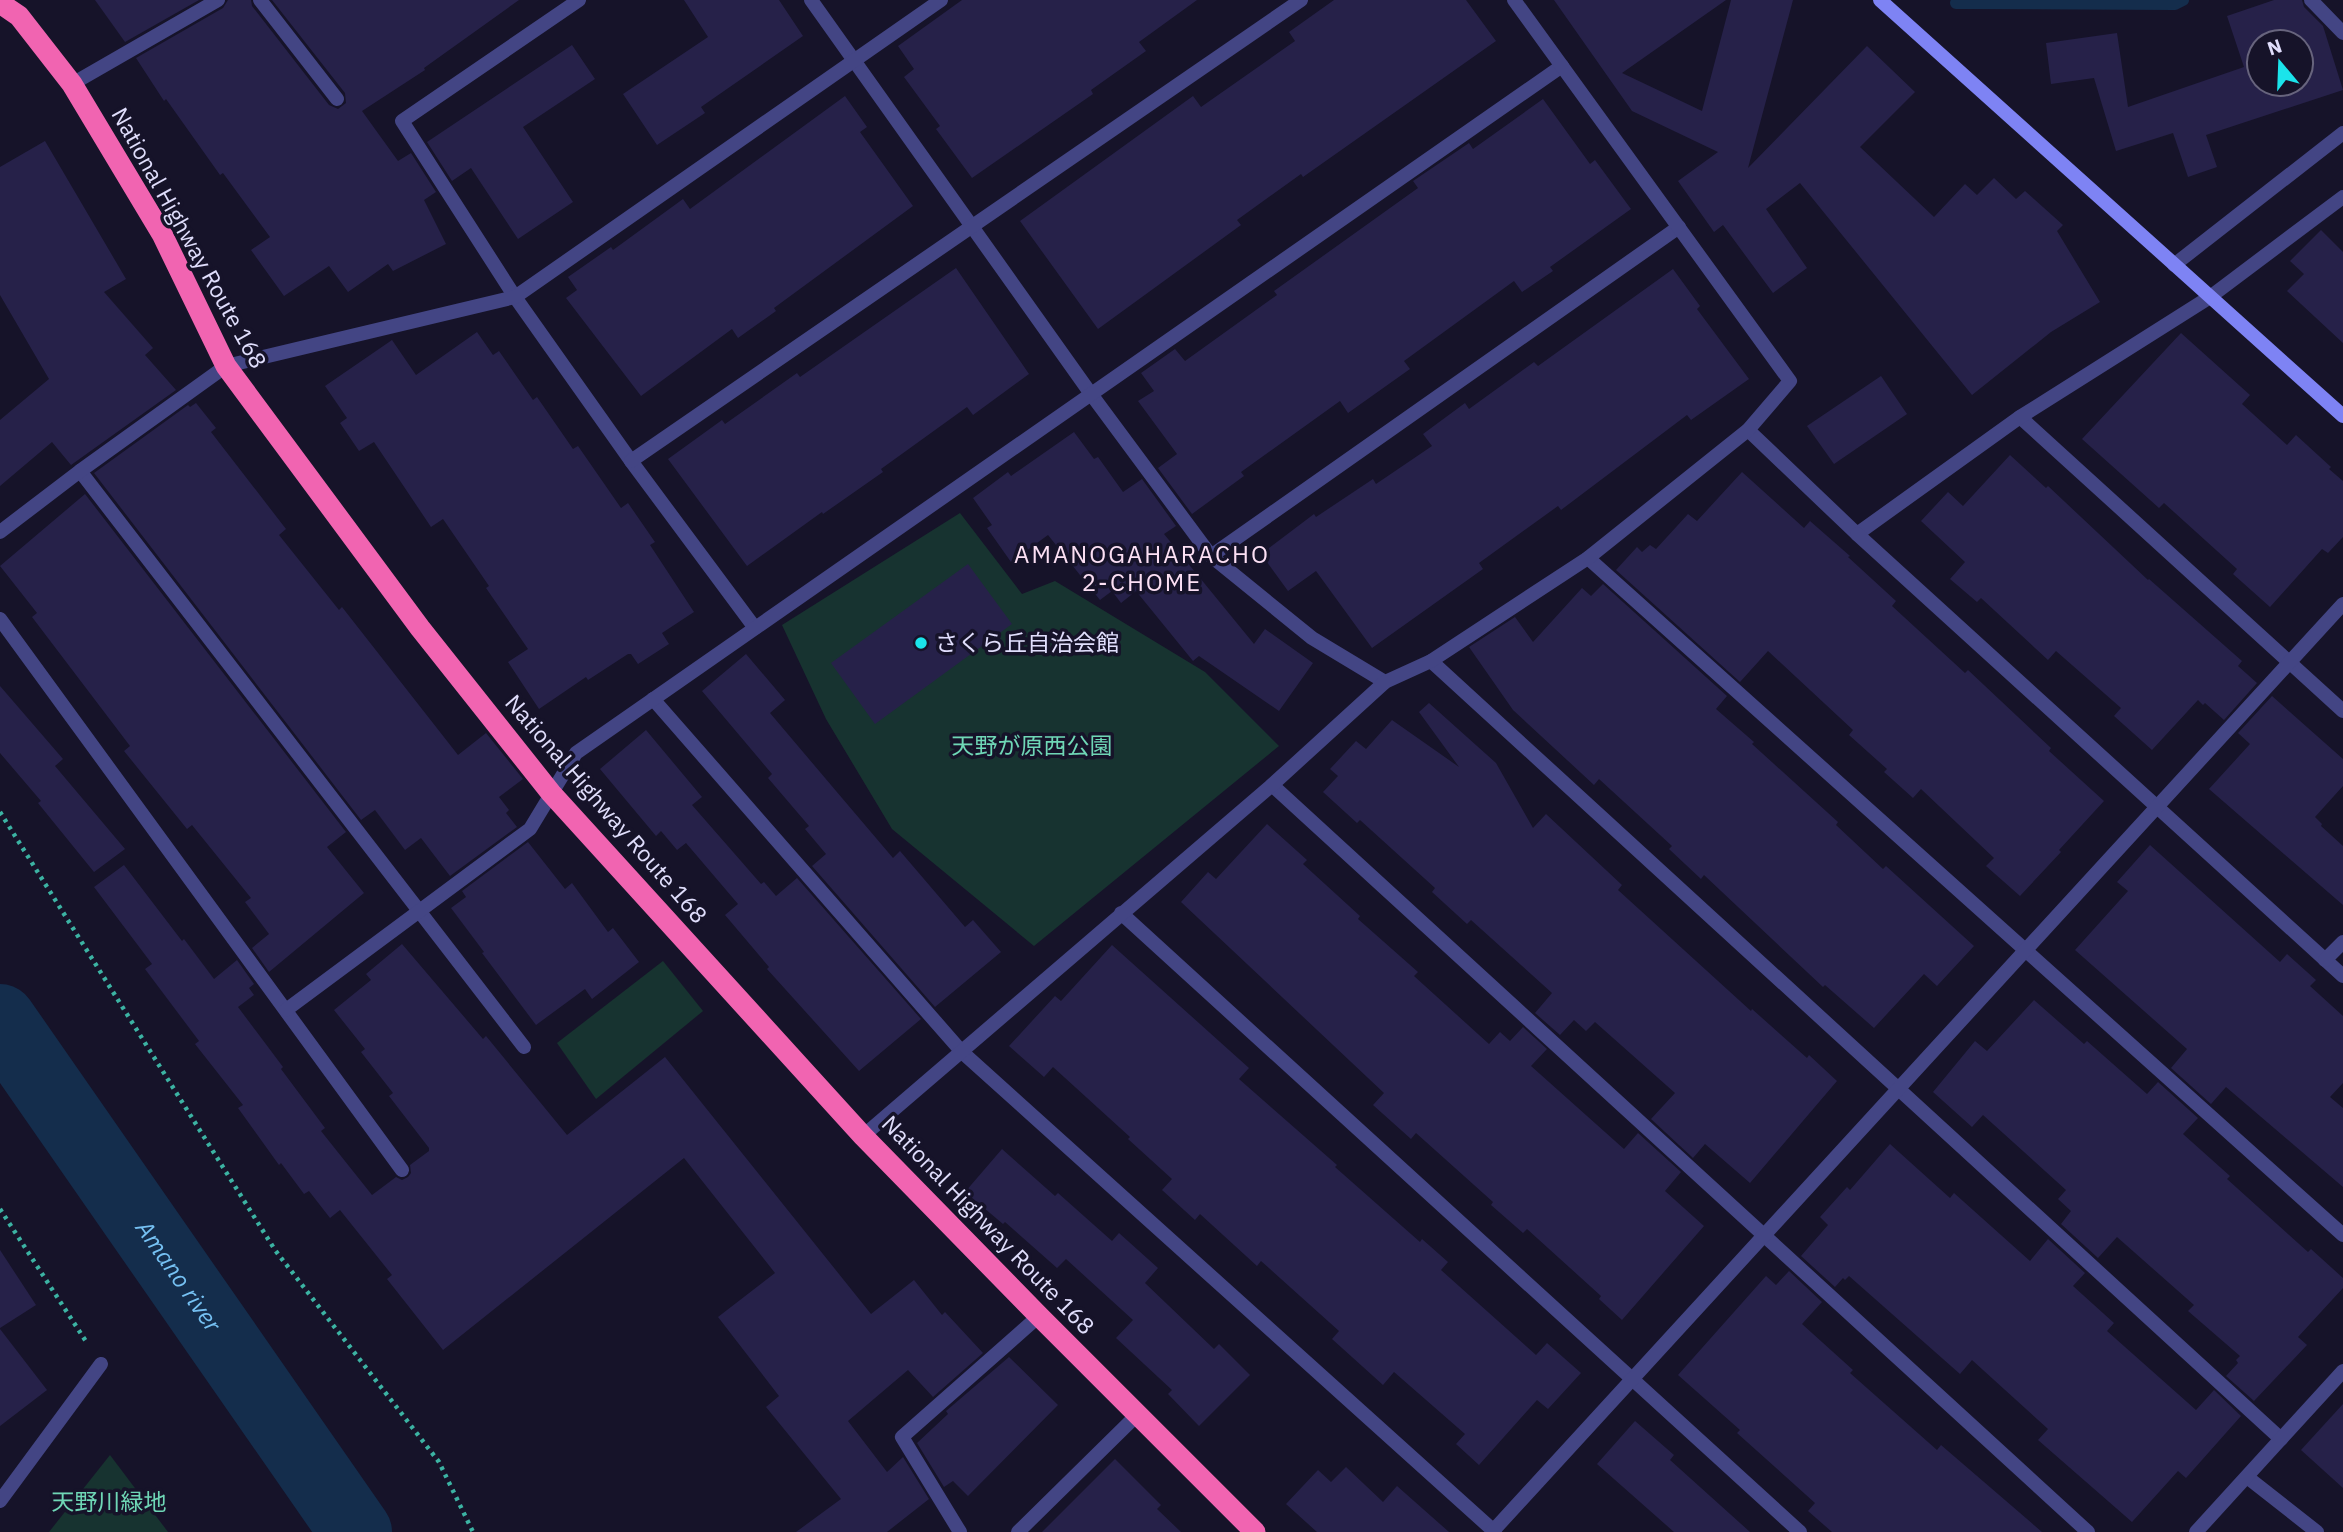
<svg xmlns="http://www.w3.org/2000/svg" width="2343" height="1532" font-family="'IBM Plex Sans','Noto Sans JP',sans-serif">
<rect width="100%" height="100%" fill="#161329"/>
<g fill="#173330">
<polygon points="960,513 1022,594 1055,581 1205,672 1279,746 1034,946 892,829 826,719 782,625"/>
<polygon points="663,961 703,1011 596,1099 557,1043"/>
<polygon points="110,1455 168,1532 49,1532"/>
</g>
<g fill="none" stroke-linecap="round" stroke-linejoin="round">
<polyline stroke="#142d4c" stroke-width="12" points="1956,3 2175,4 2183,0"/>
<path stroke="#142d4c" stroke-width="72" id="s1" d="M 0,1020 L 356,1532"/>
</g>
<g fill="#262149" fill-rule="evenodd">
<polygon points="95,0 199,0 125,42"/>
<polygon points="228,0 251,0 252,6 329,105 338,109 346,103 345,93 272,0 519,0 424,68 425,70 362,111 398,161 411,153 436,192 424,200 446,244 393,271 388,264 348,292 329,266 284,296 251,250 270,237 223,173 220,175 166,99 164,101 136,58 223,8"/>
<polygon points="684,0 779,0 803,36 701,107 705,113 657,145 623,94 708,37"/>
<polygon points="962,0 1197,0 1139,42 1146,51 1091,90 1093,94 972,178 936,129 940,126 904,77 914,69 898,46"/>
<polygon points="1334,0 1466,0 1496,41 1303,177 1301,174 1237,220 1241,225 1098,329 1020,221 1193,96 1201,107 1295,41 1289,32"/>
<polygon points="1554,0 1726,0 1622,73 1702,111 1731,0 1793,0 1748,168 1867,46 1915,92 1860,147 1934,217 1965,184 1977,195 1994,178 2016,199 2025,191 2063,225 2057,231 2100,302 2051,332 1972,395 1800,183 1766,209 1807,268 1773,293 1723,225 1714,232 1678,181 1718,152 1632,111"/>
<path d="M 2274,0 L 2302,0 L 2304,7 L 2323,26 L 2343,90 L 2206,135 L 2217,167 L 2188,177 L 2173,133 L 2116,151 L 2094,78 L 2051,84 L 2046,43 L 2117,33 L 2128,107 L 2244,67 L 2227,16 ZM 2259,42 L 2301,42 L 2301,84 L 2259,84 Z"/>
<polygon points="572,45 595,79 523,127 573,202 518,239 471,168 452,181 427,142"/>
<polygon points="845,96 867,127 860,132 913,206 774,308 776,311 738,338 732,329 641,396 566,298 577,290 568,277 611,247 613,250 683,199 690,209"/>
<polygon points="1543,99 1590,164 1595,160 1631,209 1550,267 1553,271 1522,292 1514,281 1404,361 1410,369 1348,413 1340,401 1241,472 1244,476 1192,514 1158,468 1177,454 1138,401 1154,391 1141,373 1175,349 1185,361 1277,295 1274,291 1418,188 1413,181 1469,143 1473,149"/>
<polygon points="45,141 126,279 104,292 153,348 145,355 176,390 71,465 52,442 0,486 0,420 49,379 0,295 0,167"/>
<polygon points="2321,230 2343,252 2343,343 2287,291 2304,274 2290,261"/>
<polygon points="956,268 1029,374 973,415 967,407 881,469 883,472 823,514 822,512 747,566 668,459 722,420 725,424 797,373 800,377"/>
<polygon points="1673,269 1700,306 1697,309 1749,379 1691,420 1687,415 1561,510 1558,506 1479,563 1483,569 1372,648 1316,571 1288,591 1261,554 1314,514 1316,517 1373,479 1376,484 1432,446 1423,434 1465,403 1469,409 1534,362 1538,366"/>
<polygon points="477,332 493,355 499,351 533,400 537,397 573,449 578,446 621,508 628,503 655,542 650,545 694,612 662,633 669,644 638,664 631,654 628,654 588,680 586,677 539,709 508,662 528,649 486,588 489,586 443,519 431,527 374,442 359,451 340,423 347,418 325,386 392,340 416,375"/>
<polygon points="2181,333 2250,395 2242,404 2287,445 2296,435 2331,467 2329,469 2343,481 2343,537 2328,553 2322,549 2270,607 2233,574 2237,569 2164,503 2159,508 2082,439"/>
<polygon points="1881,376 1907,414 1834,464 1807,426"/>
<polygon points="196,403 216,428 211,432 286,529 279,535 339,610 342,607 458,755 486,733 523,779 499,797 509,810 506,813 517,827 450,876 421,838 405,850 375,810 361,820 94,473 188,405 190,407"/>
<polygon points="1074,432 1094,459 1098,457 1123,492 1142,479 1176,526 1164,534 1254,644 1265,629 1313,663 1279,711 1199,656 1193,661 1136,591 1121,603 1112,591 1100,600 1048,535 1011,562 987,528 992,525 973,498 1008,472 1011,476"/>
<polygon points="2010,455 2046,488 2048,486 2148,580 2149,579 2242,661 2238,666 2257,683 2224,720 2205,703 2203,705 2198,700 2152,750 2114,716 2121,708 2056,651 2048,660 1981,598 1977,602 1950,579 1965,562 1921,521 1948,492 1963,506"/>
<polygon points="1742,472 1804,528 1810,521 1850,556 1848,557 1896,601 1892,606 1965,673 1968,670 2051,748 2049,751 2104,801 2059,850 2061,852 2020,896 1986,866 1994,858 1921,789 1913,798 1884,772 1887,769 1849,735 1853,730 1768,651 1740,682 1616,570 1637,547 1642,552 1650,545 1656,549 1688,514 1697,521"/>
<polygon points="85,494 346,832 327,847 364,893 269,972 252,948 269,934 245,902 251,898 192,825 187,829 124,751 130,746 32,617 37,613 0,566"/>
<polygon points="968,564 1012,624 875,724 831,663"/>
<polygon points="1603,584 1727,696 1716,709 1754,742 1752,744 1838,822 1836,825 1883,869 1886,866 1974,946 1937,986 1924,974 1874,1028 1825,985 1823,987 1704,875 1701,879 1669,849 1672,846 1599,779 1594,785 1513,710 1469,647 1515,617 1533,642 1582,588 1591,596"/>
<polygon points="746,654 785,700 770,713 842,798 893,858 900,851 965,927 973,920 1001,952 935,1007 812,866 826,854 805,829 809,826 768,778 772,774 702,691"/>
<polygon points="0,686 63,759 55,766 125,849 94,872 38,803 41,801 0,753"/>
<polygon points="2272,696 2343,759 2343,786 2315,817 2322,824 2321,826 2343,846 2343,905 2209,789 2250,744 2238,733"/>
<polygon points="1429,703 1496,763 1533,828 1546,814 1622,885 1618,890 1751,1011 1752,1009 1807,1058 1809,1055 1837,1081 1750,1183 1705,1144 1693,1158 1651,1119 1675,1093 1595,1022 1586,1031 1574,1020 1560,1035 1535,1013 1552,993 1471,920 1467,924 1432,892 1435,888 1360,820 1357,823 1323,792 1338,776 1330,769 1356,741 1366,749 1392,720 1459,767 1419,712"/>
<polygon points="646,730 702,797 692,805 761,884 764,882 776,896 797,878 921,1019 859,1071 767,969 769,967 725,915 738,904 686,843 677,850 661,831 656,836 600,769"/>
<polygon points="1267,824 1307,860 1303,864 1360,916 1358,919 1418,972 1414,976 1489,1044 1500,1032 1510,1041 1523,1027 1547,1049 1531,1066 1624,1149 1638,1133 1681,1172 1665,1191 1704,1226 1622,1320 1599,1299 1601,1296 1527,1229 1523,1233 1491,1205 1493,1202 1416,1133 1411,1139 1373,1105 1384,1093 1181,902 1208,872 1216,879"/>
<polygon points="528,842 565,889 572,883 608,932 613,928 639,962 592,999 585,989 536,1025 482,953 484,952 451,908 466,897 462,891"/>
<polygon points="2150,845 2280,962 2287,954 2316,980 2310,986 2343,1016 2343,1083 2330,1097 2343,1108 2343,1187 2226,1087 2211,1104 2171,1068 2187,1049 2075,950 2128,891 2117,882"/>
<polygon points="124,865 182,941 184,939 214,979 237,960 254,984 249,988 254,995 238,1007 283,1067 281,1069 325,1128 321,1131 372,1195 396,1177 402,1180 408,1177 411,1173 410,1165 429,1151 429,1148 389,1096 393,1093 361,1052 365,1049 334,1010 371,980 366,974 402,944 483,1039 486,1036 567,1135 665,1057 871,1314 914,1280 942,1315 945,1312 983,1353 933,1397 908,1370 848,1421 887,1472 903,1457 929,1499 887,1532 796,1532 841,1499 766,1407 779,1396 718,1317 775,1273 684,1158 443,1350 387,1279 392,1275 340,1210 330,1218 309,1191 304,1194 281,1163 279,1165 238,1108 243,1105 195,1044 199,1041 145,969 152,964 94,887"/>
<polygon points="1112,945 1249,1068 1239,1079 1337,1165 1335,1167 1420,1242 1422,1239 1448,1262 1441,1270 1536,1355 1547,1343 1581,1373 1548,1409 1537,1400 1479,1465 1456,1444 1465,1434 1394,1372 1383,1385 1332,1339 1339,1331 1261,1261 1257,1266 1200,1214 1195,1220 1162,1190 1172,1179 1128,1139 1130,1137 1053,1067 1044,1077 1009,1046 1055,996 1061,1001"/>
<polygon points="2034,1000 2084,1044 2087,1041 2147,1094 2158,1082 2198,1118 2183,1134 2230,1176 2227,1179 2308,1252 2311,1249 2343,1278 2343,1288 2298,1337 2307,1345 2254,1401 2226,1376 2238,1363 2236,1360 2240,1356 2188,1311 2194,1305 2117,1237 2098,1258 2061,1224 2071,1211 2058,1199 2066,1190 1983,1115 1972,1127 1933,1092 1975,1041 1987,1051"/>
<polygon points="1890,1144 1950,1198 1954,1193 2030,1261 2048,1239 2085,1273 2073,1286 2114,1323 2107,1331 2196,1410 2214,1390 2241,1416 2186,1478 2178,1471 2132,1522 2038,1440 2048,1429 1972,1360 1960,1374 1849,1276 1845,1280 1843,1278 1835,1287 1801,1256 1828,1225 1820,1217 1847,1187 1850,1190"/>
<polygon points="1002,1149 1055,1196 1058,1193 1112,1241 1119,1233 1158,1268 1145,1283 1214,1349 1219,1344 1250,1375 1199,1426 1168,1394 1172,1390 1116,1338 1133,1320 1066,1259 1057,1268 1005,1222 1003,1224 965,1192"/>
<polygon points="0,1250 36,1305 0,1328"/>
<polygon points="1789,1271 1822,1302 1802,1324 1853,1370 1850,1373 1937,1450 1941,1445 2042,1532 1832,1532 1808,1511 1815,1503 1737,1433 1740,1430 1678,1375 1766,1276 1776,1285"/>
<polygon points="0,1329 47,1390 0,1426"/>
<polygon points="1009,1357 1058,1405 968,1496 953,1481 944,1487 917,1443 948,1414 946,1411"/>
<polygon points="2343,1404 2343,1488 2301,1450"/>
<polygon points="1635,1421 1674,1455 1670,1460 1750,1532 1674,1532 1597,1464"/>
<polygon points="1115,1459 1161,1505 1157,1509 1181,1532 1042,1532"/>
<polygon points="1346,1467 1383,1502 1397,1486 1449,1532 1317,1532 1286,1504 1318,1470 1331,1482"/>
</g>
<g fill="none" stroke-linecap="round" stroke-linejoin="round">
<g stroke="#3cb3a3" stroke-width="4.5" stroke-dasharray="3.5 5" stroke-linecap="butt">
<polyline points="0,812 275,1250 439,1462 473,1532"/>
<polyline points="0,1209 87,1343"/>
</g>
<g stroke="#434584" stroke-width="14">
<polyline points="260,0 337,99"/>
<polyline points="579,0 402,121 515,297 631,461 755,628"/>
<polyline points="811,0 1091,394 1211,556 1312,638 1385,682"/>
<polyline points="2311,0 2343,33"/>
<polyline points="72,84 218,0"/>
<polyline points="2174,265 2343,133"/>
<polyline points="2020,417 2343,711"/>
<polyline points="1748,430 1857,534 2020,417 2210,297 2343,197"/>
<polyline points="631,461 1301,0"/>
<polyline points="80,471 524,1047"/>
<polyline points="0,532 80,471 226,366 515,297 941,0"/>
<polyline points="1857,534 2343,976"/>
<polyline points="1211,556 1679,227"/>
<polyline points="1588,558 2343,1235"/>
<polyline points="0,619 402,1170"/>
<polyline points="1431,661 2281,1439"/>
<polyline points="653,699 962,1052 1495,1532"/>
<polyline points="1272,785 2088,1532"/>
<polyline points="1121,913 1800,1532"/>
<polyline points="2325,960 2343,942"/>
<polyline points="286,1010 530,829 576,753 1562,66"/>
<polyline points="863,1136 1272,785 1385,682 1431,661 1588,558 1748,430 1790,381 1514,0"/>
<polyline points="2247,1477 2317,1532"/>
<polyline points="0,1501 101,1364"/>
<polyline points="960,1532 902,1437 1039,1316"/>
<polyline points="1018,1532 1137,1415"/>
<polyline points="1492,1532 2343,604"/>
<polyline points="2196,1532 2343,1371"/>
</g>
<polyline stroke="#7e83f4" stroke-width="14" points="1880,0 2343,416"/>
<polyline stroke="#f164b1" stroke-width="21" points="0,3 19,16 72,84 162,234 226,366 420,628 551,793 863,1136 1039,1316 1255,1532"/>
</g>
<circle fill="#1be4eb" stroke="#161329" stroke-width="2.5" cx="921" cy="643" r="7"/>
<g text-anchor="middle" stroke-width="7" stroke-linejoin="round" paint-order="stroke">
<g font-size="23" fill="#e0defc" stroke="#161329">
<text transform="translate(189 238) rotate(61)" y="8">National Highway Route 168</text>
<text transform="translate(606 809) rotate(49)" y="8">National Highway Route 168</text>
<text transform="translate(988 1225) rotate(46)" y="8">National Highway Route 168</text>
</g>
<g font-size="23" fill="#e0defc" stroke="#161329" text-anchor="start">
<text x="935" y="651">さくら丘自治会館</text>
</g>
<g font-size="23" fill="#6fd7b6" stroke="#161329">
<text x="1032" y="754">天野が原西公園</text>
<text x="109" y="1510">天野川緑地</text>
</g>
<g font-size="24" letter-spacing="2" fill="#fce0f4" stroke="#161329">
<text x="1142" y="563">AMANOGAHARACHO<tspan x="1142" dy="28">2-CHOME</tspan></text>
</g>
<g font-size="24" font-style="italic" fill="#76c1f3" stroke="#161329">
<text dy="8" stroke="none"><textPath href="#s1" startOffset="312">Amano river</textPath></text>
</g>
</g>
<g transform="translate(2280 63) rotate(341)"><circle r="33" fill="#161329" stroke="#67647d" stroke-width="2"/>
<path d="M0-5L12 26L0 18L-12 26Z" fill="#1be4eb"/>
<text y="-10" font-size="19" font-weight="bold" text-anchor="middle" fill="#e0defc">N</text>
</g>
</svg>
